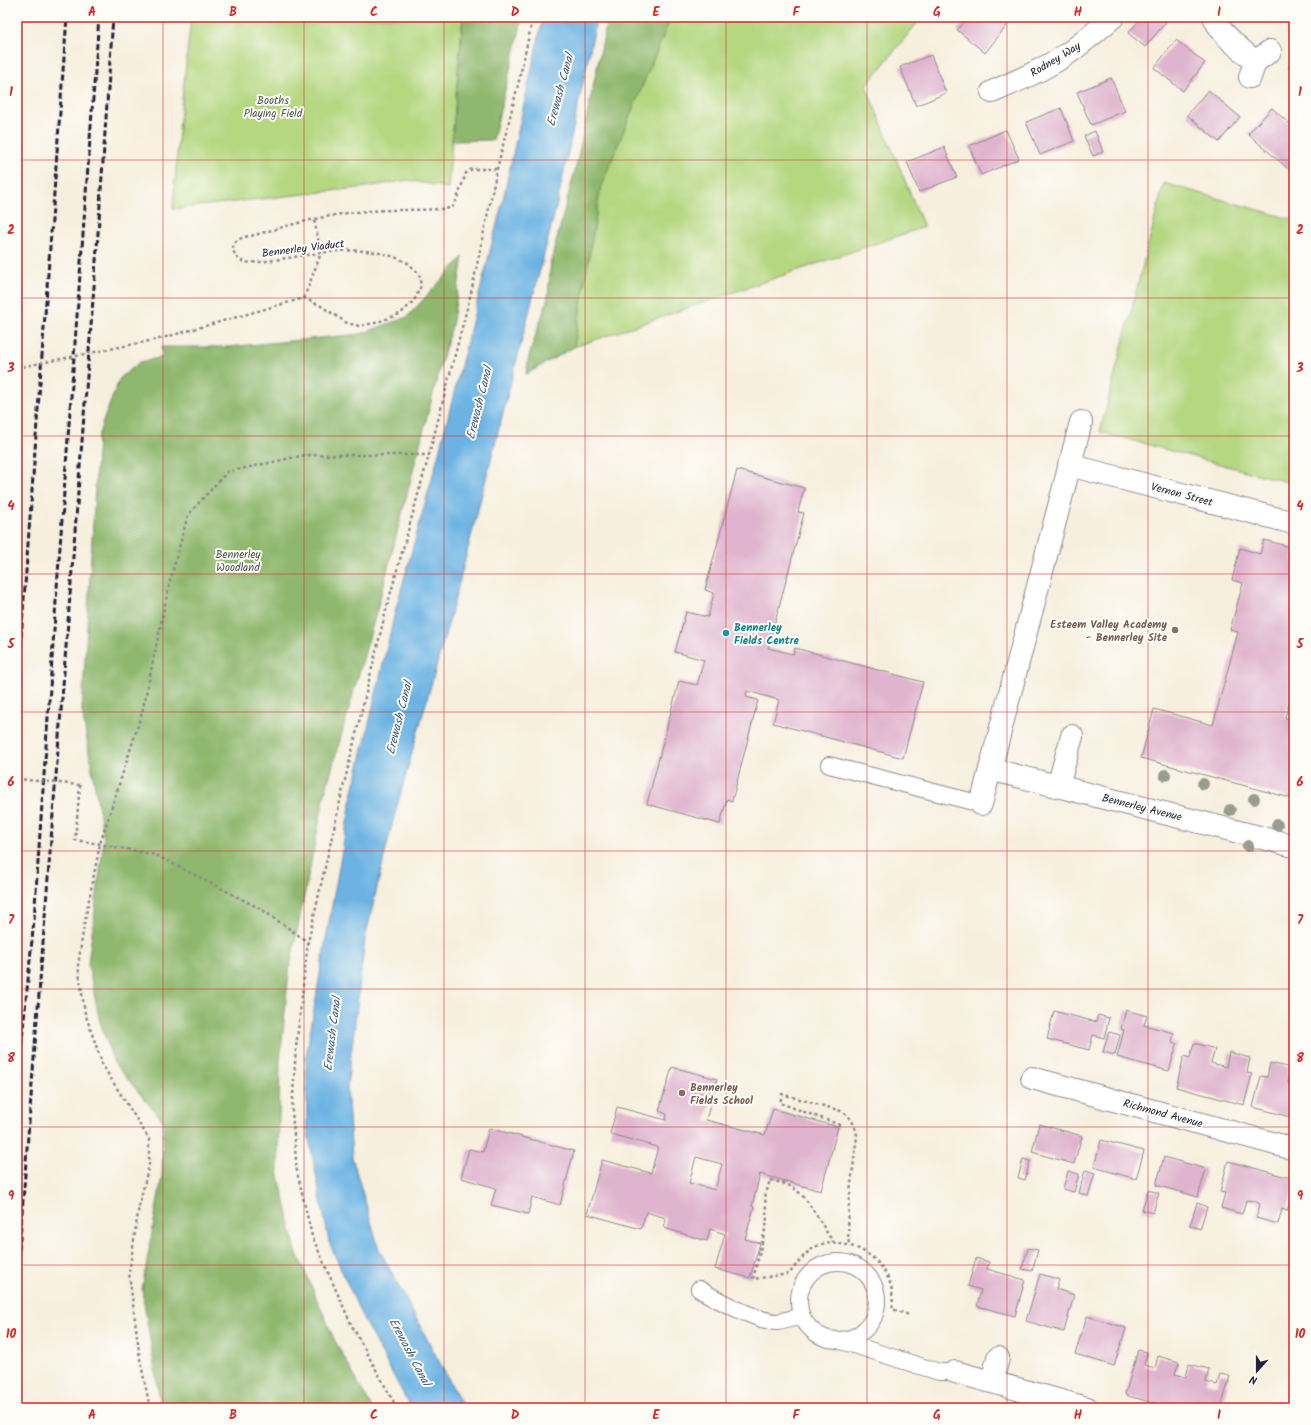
<svg xmlns="http://www.w3.org/2000/svg" width="1311" height="1425" font-family="Kalam,sans-serif">
<rect width="100%" height="100%" fill="#fdfcf7"/>
<filter id="ink" filterUnits="userSpaceOnUse"><feTurbulence type="fractalNoise" baseFrequency=".025" numOctaves="2"/><feDisplacementMap in="SourceGraphic" scale="8" xChannelSelector="R" yChannelSelector="G"/><feConvolveMatrix kernelMatrix="1 2 1 2 8 2 1 2 1" color-interpolation-filters="sRGB"/></filter>
<filter id="wash" filterUnits="userSpaceOnUse"><feTurbulence type="fractalNoise" baseFrequency=".012" numOctaves="4" result="noise"/><feDisplacementMap in="SourceGraphic" scale="16" xChannelSelector="R" yChannelSelector="G"/><feGaussianBlur stdDeviation="0.9" result="paint"/><feColorMatrix in="noise" values="0 0 0 0 0 0 0 0 0 0 0 0 0 0 0 0 0 1.4 0 .05"/><feComposite in="paint" operator="in"/></filter>
<g filter="url(#wash)">
<rect width="100%" height="100%" fill="#f7efde"/>
<g fill="#b4d780" stroke="#6b7c5e">
<polygon points="191,17 463,17 448,188 408,180 366,187 173,209 179,128"/>
<polygon points="608,17 922,17 866,86 924,227 574,347 526,374 529,356 548,298 551,261 576,167"/>
<polygon points="1164,183 1294,220 1294,484 1100,432"/>
</g>
<g fill="#8fb86e" stroke="#586d54">
<polygon points="463,17 523,17 493,140 452,141"/>
<polygon points="608,17 671,17 601,186 574,347 526,374 529,356 548,298 551,261 576,167"/>
<polygon points="463,257 452,326 440,367 377,610 325,793 289,971 280,1061 278,1171 296,1251 335,1341 372,1408 161,1408 142,1290 162,1176 164,1122 114,1063 100,1022 88,964 104,839 82,711 98,437 105,416 120,378 140,362 163,357 161,347 229,347 360,334 407,317"/>
</g>
<polygon fill="#6cb3e3" stroke="#476a8f" points="543,17 597,17 557,204 451,614 391,828 365,939 347,1088 352,1157 379,1249 464,1408 411,1408 364,1321 329,1242 307,1128 306,1057 325,944 352,796 396,608 437,460 502,204"/>
<g id="blocks">
<g fill="#dfb4ce" fill-rule="evenodd">
<polygon points="968,17 999,17 1008,24 985,53 957,30"/>
<polygon points="1142,17 1160,17 1166,22 1145,47 1128,33"/>
<polygon points="1176,40 1205,63 1183,91 1154,68"/>
<polygon points="931,55 946,93 916,106 900,67"/>
<polygon points="1111,78 1125,111 1091,125 1077,92"/>
<polygon points="1208,90 1240,117 1219,142 1187,115"/>
<polygon points="1061,108 1074,141 1040,155 1026,122"/>
<polygon points="1272,108 1294,128 1294,174 1248,134"/>
<polygon points="1006,130 1019,159 981,175 969,146"/>
<polygon points="1095,131 1103,152 1093,156 1084,136"/>
<polygon points="944,147 957,177 919,192 907,162"/>
<polygon points="737,470 804,488 798,512 804,513 768,648 793,654 795,648 923,682 903,758 773,723 779,700 747,691 746,697 758,700 732,801 727,799 720,824 647,804 679,681 697,685 704,660 675,652 686,612 708,617 714,593 705,590"/>
<polygon points="1264,540 1294,548 1294,685 1285,718 1294,720 1294,799 1141,758 1154,709 1213,725 1238,632 1230,630 1243,583 1232,580 1240,548 1260,554"/>
<polygon points="1126,1010 1147,1016 1144,1025 1174,1033 1172,1042 1177,1044 1169,1071 1117,1057 1124,1030 1121,1029"/>
<polygon points="1054,1011 1096,1022 1098,1015 1109,1018 1104,1038 1093,1035 1089,1050 1047,1039"/>
<polygon points="1109,1032 1120,1035 1115,1055 1103,1052"/>
<polygon points="1194,1043 1215,1049 1211,1063 1226,1067 1229,1052 1250,1058 1247,1073 1252,1074 1244,1105 1176,1087 1184,1056 1190,1058"/>
<polygon points="1270,1063 1292,1068 1288,1083 1294,1085 1294,1118 1253,1107 1261,1076 1267,1077"/>
<path d="M 672,1067 L 717,1079 L 706,1120 L 765,1135 L 773,1109 L 838,1127 L 821,1191 L 760,1174 L 752,1206 L 754,1207 L 745,1239 L 760,1243 L 750,1278 L 715,1269 L 725,1234 L 710,1229 L 707,1241 L 664,1228 L 666,1218 L 646,1212 L 641,1229 L 587,1214 L 602,1160 L 651,1173 L 658,1147 L 610,1134 L 617,1107 L 666,1120 L 667,1114 L 659,1111 ZM 696,1157 L 722,1164 L 715,1190 L 689,1183 Z"/>
<polygon points="1039,1124 1082,1136 1074,1164 1032,1152"/>
<polygon points="489,1128 574,1151 560,1205 532,1197 528,1214 491,1205 496,1188 461,1178 469,1149 483,1152"/>
<polygon points="1101,1140 1144,1151 1136,1179 1094,1167"/>
<polygon points="1164,1157 1206,1169 1198,1197 1156,1185"/>
<polygon points="1023,1159 1030,1161 1025,1180 1018,1178"/>
<polygon points="1228,1161 1294,1179 1294,1186 1287,1211 1282,1209 1278,1224 1256,1218 1260,1204 1254,1201 1246,1200 1242,1214 1221,1208 1225,1193 1220,1192"/>
<polygon points="1085,1170 1095,1173 1088,1196 1079,1193"/>
<polygon points="1068,1171 1079,1174 1074,1192 1063,1189"/>
<polygon points="1148,1190 1159,1193 1153,1213 1142,1210"/>
<polygon points="1197,1203 1207,1207 1200,1229 1190,1225"/>
<polygon points="1028,1248 1038,1250 1032,1271 1022,1269"/>
<polygon points="976,1258 989,1262 987,1269 1025,1280 1015,1316 977,1306 981,1290 968,1286"/>
<polygon points="1040,1274 1059,1279 1056,1289 1074,1295 1064,1332 1026,1321"/>
<polygon points="1087,1316 1126,1328 1114,1366 1075,1354"/>
<polygon points="1138,1350 1147,1352 1144,1365 1155,1368 1158,1356 1179,1362 1175,1374 1186,1377 1189,1364 1209,1369 1206,1382 1217,1385 1220,1374 1230,1376 1221,1408 1171,1408 1125,1395"/>
</g>
</g>
</g>
<g filter="url(#ink)">
<use href="#blocks" fill-opacity="0" stroke="#8c888c" stroke-width="1"/>
<g fill="none" stroke-linecap="round" stroke-linejoin="round">
<defs>
<g id="lane">
<polyline points="829,765 981,804"/>
<circle cx="838" cy="1301" r="39"/>
<path d="M 699,1289 C 715,1299 759,1322 777,1322 C 785,1321 793,1318 801,1316"/>
<polyline points="838,1340 939,1372 955,1372"/>
</g>
<g id="street">
<path d="M 1214,17 C 1222,36 1240,48 1255,62"/>
<polyline points="1250,77 1255,62 1270,51"/>
<path d="M 992,92 C 1017,81 1043,70 1067,54 C 1083,43 1098,30 1113,17"/>
<polyline points="1069,465 1294,523"/>
<polyline points="990,769 1294,846"/>
<polyline points="1058,786 1072,736"/>
<polyline points="981,804 1081,422"/>
<polyline points="1032,1078 1294,1149"/>
<polyline points="955,1372 1087,1408"/>
<polyline points="992,1382 998,1358"/>
</g>
</defs>
<use href="#lane" stroke="#8c888c" stroke-width="18"/>
<use href="#street" stroke="#8c888c" stroke-width="24"/>
<g stroke="#8c888c" stroke-width="2.5" stroke-dasharray="3 3" stroke-linecap="butt">
<polyline points="1288,67 1294,69"/>
<polyline points="304,298 321,253 314,219"/>
<path d="M 159,339 L 304,298 L 321,306 L 347,323 L 359,326 L 375,323 L 400,314 L 414,301 L 421,286 L 419,274 C 415,270 411,265 406,262 C 367,242 321,253 281,259 C 272,260 252,264 245,262 C 235,260 228,246 238,240 C 242,237 250,236 255,235 C 293,224 331,213 370,211 C 397,209 425,211 452,208 L 457,199 L 466,173 L 472,169 L 497,169"/>
<polyline points="80,785 75,840 100,844 156,855 261,909 308,942"/>
<path d="M 840,1125 L 780,1103 L 782,1094 L 841,1111 C 851,1116 855,1125 857,1135 C 853,1172 846,1209 849,1245"/>
<path d="M 834,1243 C 823,1228 810,1200 796,1190 C 789,1184 779,1182 770,1180 L 765,1197 L 767,1222 L 753,1279 L 789,1274 C 797,1264 805,1252 817,1246 C 825,1242 833,1243 841,1244 C 873,1248 897,1276 892,1309 L 909,1315"/>
<polyline points="150,1408 140,1359 129,1273 139,1206 149,1165 149,1139 103,1066 85,1013 78,966 84,925 100,844 142,713 170,581 188,515 227,472 305,455 429,455"/>
<polyline points="397,1408 351,1324 312,1236 297,1172 292,1110 296,1048 308,942 344,784 386,610 429,455 472,289 497,169 518,85 533,17"/>
</g>
<use href="#lane" stroke="#fff" stroke-width="16"/>
<use href="#street" stroke="#fff" stroke-width="22"/>
<g stroke="#22223b" stroke-width="3" stroke-dasharray="6 3" stroke-linecap="butt">
<polyline points="17,709 21,639 67,17"/>
<polyline points="17,1090 34,920 56,601 99,17"/>
<polyline points="17,1277 97,248 113,17"/>
</g>
<g stroke="#8c888c" stroke-width="2.5" stroke-dasharray="3 3" stroke-linecap="butt">
<polyline points="17,368 159,339"/>
<polyline points="17,779 80,785"/>
</g>
</g>
<g fill="#9a9c90">
<circle cx="1165" cy="775" r="6"/>
<circle cx="1203" cy="784" r="6"/>
<circle cx="1254" cy="799" r="6"/>
<circle cx="1230" cy="810" r="6"/>
<circle cx="1277" cy="825" r="6"/>
<circle cx="1248" cy="846" r="6"/>
</g>
</g>
<path fill="none" stroke="#d62828" stroke-width="1" stroke-opacity="0.55" d="M 163,17 L 163,1408M 304,17 L 304,1408M 444,17 L 444,1408M 585,17 L 585,1408M 726,17 L 726,1408M 867,17 L 867,1408M 1007,17 L 1007,1408M 1148,17 L 1148,1408M 17,160 L 1294,160M 17,298 L 1294,298M 17,436 L 1294,436M 17,574 L 1294,574M 17,712 L 1294,712M 17,851 L 1294,851M 17,989 L 1294,989M 17,1127 L 1294,1127M 17,1265 L 1294,1265"/>
<g fill="#8d6e63" stroke="#fdfcf7" stroke-width="1.5">
<circle cx="1175" cy="630" r="4"/>
<circle cx="682" cy="1093" r="4"/>
</g>
<circle fill="#0f9aa8" stroke="#fdfcf7" stroke-width="1.5" cx="726" cy="633" r="4"/>
<g text-anchor="middle" stroke-width="4" stroke-linejoin="round" paint-order="stroke">
<g font-size="11" fill="#22223b" stroke="#fdfcf7">
<text transform="translate(1055 59) rotate(-31)" y="4">Rodney Way</text>
<text transform="translate(303 248) rotate(-7)" y="4">Bennerley Viaduct</text>
<text transform="translate(1182 494) rotate(15)" y="4">Vernon Street</text>
<text transform="translate(1142 807) rotate(14)" y="4">Bennerley Avenue</text>
<text transform="translate(1163 1113) rotate(15)" y="4">Richmond Avenue</text>
</g>
<g font-size="11" fill="#4e5850" stroke="#fdfcf7">
<text x="273" y="104">Booths<tspan x="273" dy="13">Playing Field</tspan></text>
<text x="238" y="558">Bennerley<tspan x="238" dy="13">Woodland</tspan></text>
</g>
<g font-size="11" font-weight="bold" fill="#785e54" stroke="#fdfcf7" text-anchor="end">
<text x="1167" y="628">Esteem Valley Academy<tspan x="1167" dy="13">- Bennerley Site</tspan></text>
<text x="690" y="1091" text-anchor="start">Bennerley<tspan x="690" dy="13">Fields School</tspan></text>
</g>
<g font-size="11" font-weight="bold" fill="#0d838f" stroke="#fdfcf7" text-anchor="start">
<text x="734" y="631">Bennerley<tspan x="734" dy="13">Fields Centre</tspan></text>
</g>
<g font-size="12" font-style="italic" fill="#405c7e" stroke="#fdfcf7">
<text transform="translate(560 90) rotate(-75)" y="4">Erewash Canal</text>
<text transform="translate(479 403) rotate(-76)" y="4">Erewash Canal</text>
<text transform="translate(399 718) rotate(-76)" y="4">Erewash Canal</text>
<text transform="translate(332 1034) rotate(-83)" y="4">Erewash Canal</text>
<text transform="translate(410 1352) rotate(62)" y="4">Erewash Canal</text>
</g>
</g>
<rect width="1311" height="1425" fill="none" stroke="#fdfcf7" stroke-width="44"/>
<g transform="translate(1257 1371) rotate(201)" stroke="#fdfcf7" stroke-width="3" paint-order="stroke">
<path d="M0-3L7 15L0 10L-7 15Z" fill="#22223b"/>
<text y="-6" font-size="11" font-weight="bold" text-anchor="middle" fill="#22223b">N</text>
</g>
<rect x="22" y="22" width="1267" height="1381" fill="none" stroke="#d62828" stroke-width="1.5"/>
<g font-size="13" text-anchor="middle" font-weight="bold" fill="#d62828">
<text x="92" y="16">A</text>
<text x="233" y="16">B</text>
<text x="374" y="16">C</text>
<text x="515" y="16">D</text>
<text x="656" y="16">E</text>
<text x="796" y="16">F</text>
<text x="937" y="16">G</text>
<text x="1078" y="16">H</text>
<text x="1219" y="16">I</text>
<text x="11" y="96">1</text>
<text x="1300" y="96">1</text>
<text x="11" y="234">2</text>
<text x="1300" y="234">2</text>
<text x="11" y="372">3</text>
<text x="1300" y="372">3</text>
<text x="11" y="510">4</text>
<text x="1300" y="510">4</text>
<text x="11" y="648">5</text>
<text x="1300" y="648">5</text>
<text x="11" y="786">6</text>
<text x="1300" y="786">6</text>
<text x="11" y="924">7</text>
<text x="1300" y="924">7</text>
<text x="11" y="1062">8</text>
<text x="1300" y="1062">8</text>
<text x="11" y="1200">9</text>
<text x="1300" y="1200">9</text>
<text x="11" y="1338">10</text>
<text x="1300" y="1338">10</text>
<text x="92" y="1419">A</text>
<text x="233" y="1419">B</text>
<text x="374" y="1419">C</text>
<text x="515" y="1419">D</text>
<text x="656" y="1419">E</text>
<text x="796" y="1419">F</text>
<text x="937" y="1419">G</text>
<text x="1078" y="1419">H</text>
<text x="1219" y="1419">I</text>
</g>
</svg>
